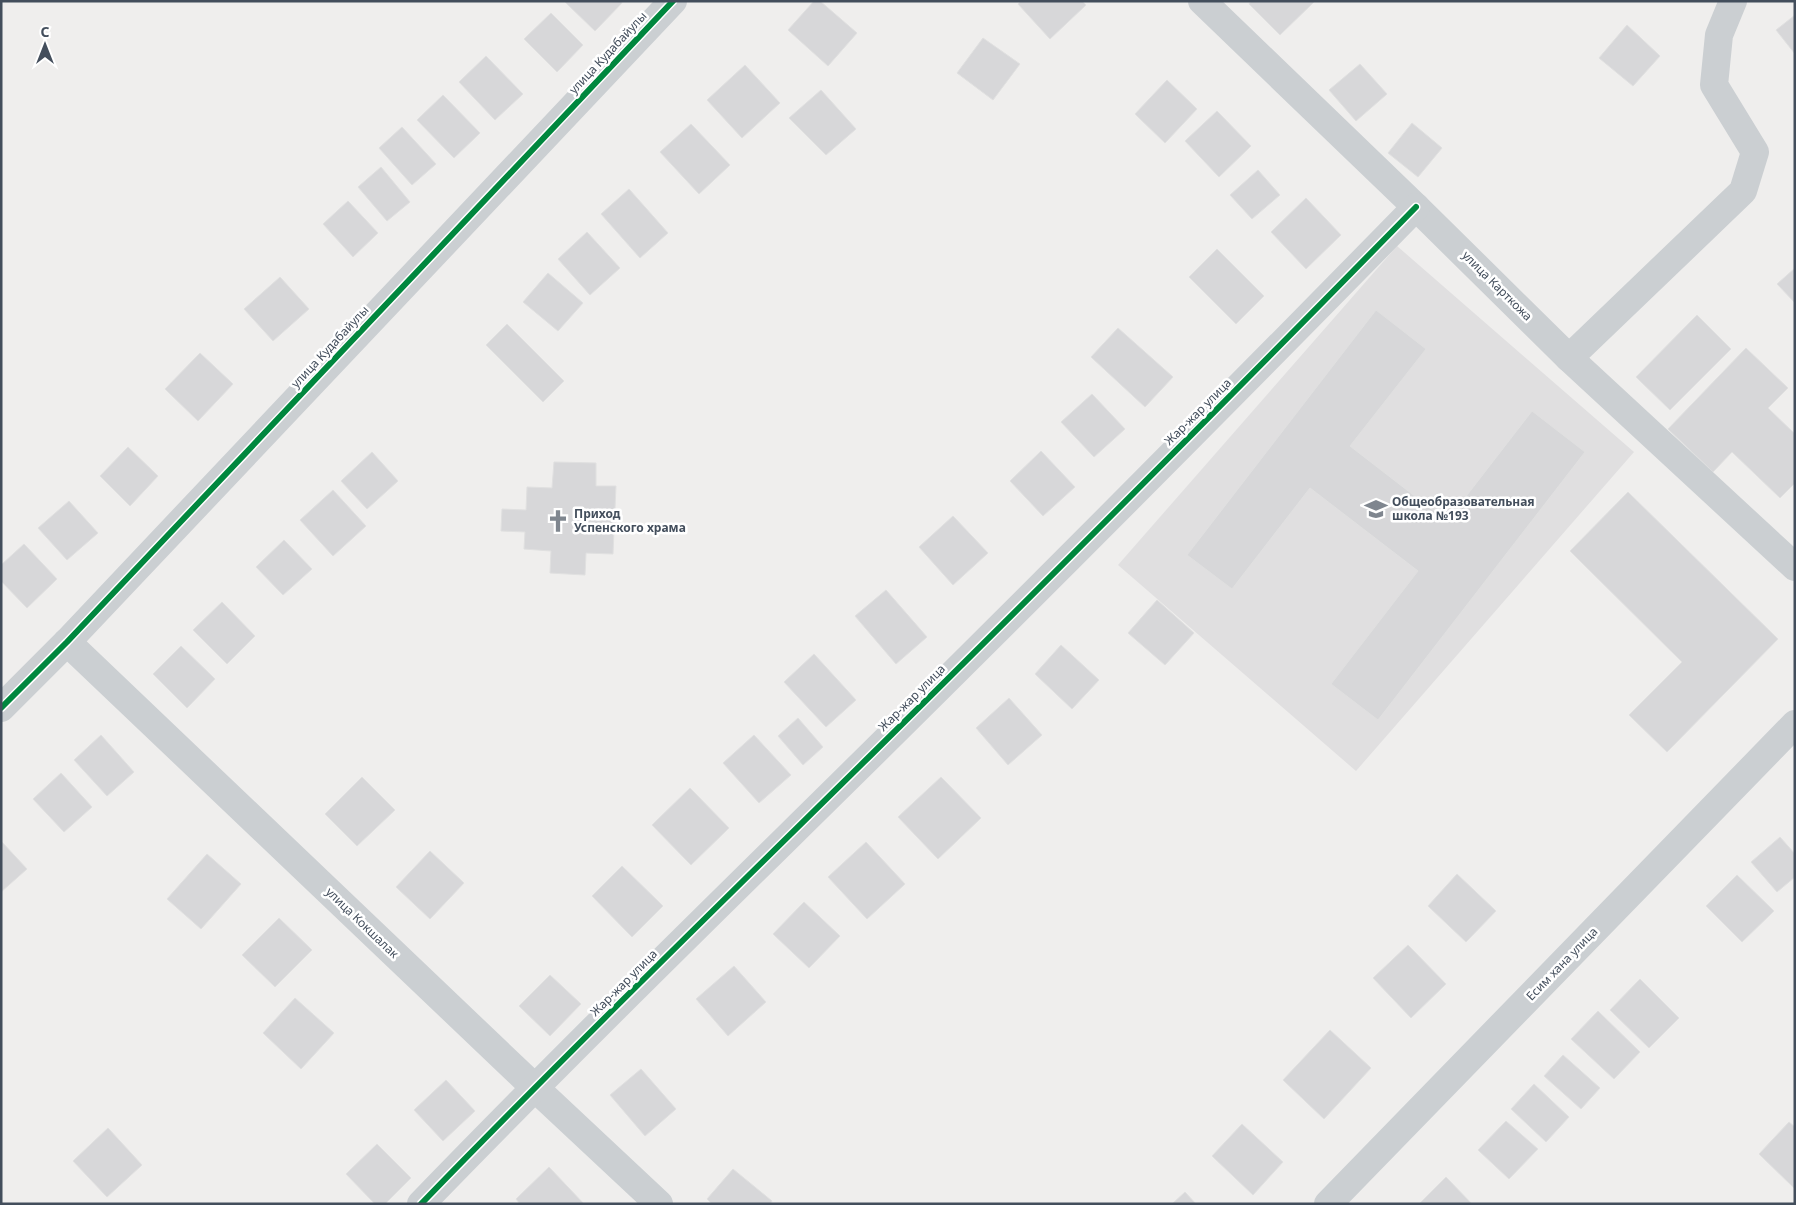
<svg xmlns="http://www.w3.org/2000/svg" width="1796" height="1205" font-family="'Noto Sans',sans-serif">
<rect width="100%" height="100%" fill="#efeeed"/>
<polygon fill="#e0dfe0" points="1397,246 1634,452 1356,771 1118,565"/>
<g fill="#d7d7d9" stroke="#e0e0e0">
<polygon points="564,1 621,1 622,3 595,31"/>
<polygon points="814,1 820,1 857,33 828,66 788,30"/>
<polygon points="1021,1 1082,1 1086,5 1050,39 1018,4"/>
<polygon points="1251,1 1315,1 1280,35 1249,4"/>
<polygon points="551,13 583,45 557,72 524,39"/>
<polygon points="1795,15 1795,54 1776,30"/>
<polygon points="1627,25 1660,56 1633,86 1599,58"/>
<polygon points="983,38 1020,64 993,100 957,73"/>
<polygon points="486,56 523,94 495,120 459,82"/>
<polygon points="1360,64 1387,94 1356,121 1329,90"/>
<polygon points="745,65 780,103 742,138 707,100"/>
<polygon points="1167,80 1197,109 1165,143 1135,114"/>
<polygon points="821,90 856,129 826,155 789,118"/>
<polygon points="443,95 480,133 454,158 417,120"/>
<polygon points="1217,111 1251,146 1219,177 1185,141"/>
<polygon points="1412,123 1442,148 1418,177 1388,153"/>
<polygon points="691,124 730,165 699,194 660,152"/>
<polygon points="402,127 436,164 412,185 379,148"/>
<polygon points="381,167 410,202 387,221 358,187"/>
<polygon points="1258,170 1280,195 1252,219 1230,195"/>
<polygon points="629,189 668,233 640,258 601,214"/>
<polygon points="1306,198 1341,235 1306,269 1271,232"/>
<polygon points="348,201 378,233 353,257 323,224"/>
<polygon points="587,232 620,268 590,295 558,259"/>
<polygon points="1217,249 1264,296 1236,324 1189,277"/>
<polygon points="1795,268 1795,303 1777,284"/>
<polygon points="548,273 583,303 558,331 523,302"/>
<polygon points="280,277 309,309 273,341 244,309"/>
<polygon points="1376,310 1426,349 1350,446 1447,521 1532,411 1585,452 1378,720 1331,684 1418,571 1310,488 1232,589 1187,555"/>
<polygon points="1697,315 1731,349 1670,410 1636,377"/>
<polygon points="507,324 564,381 543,402 486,345"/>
<polygon points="1118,328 1173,377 1145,407 1091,357"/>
<polygon points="1746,348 1788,388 1768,408 1795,434 1795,483 1780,498 1732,452 1713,472 1668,429"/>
<polygon points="200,353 233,384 198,421 165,389"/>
<polygon points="1092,394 1125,429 1094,457 1061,422"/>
<polygon points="128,447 158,476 130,506 100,476"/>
<polygon points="1041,451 1075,487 1043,516 1010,481"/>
<polygon points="372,452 398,481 367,509 341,481"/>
<polygon points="554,462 596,463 596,486 616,486 613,554 586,553 585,575 550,573 551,551 524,549 525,532 501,531 502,509 526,510 527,487 552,488"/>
<polygon points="333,490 366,526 333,556 300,520"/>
<polygon points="1628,492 1778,639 1667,752 1629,715 1682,662 1570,551"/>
<polygon points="69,501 98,533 67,560 38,528"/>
<polygon points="953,516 988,553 953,585 919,547"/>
<polygon points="284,540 312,569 283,595 256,567"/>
<polygon points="24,544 57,579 27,608 1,581 1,565"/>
<polygon points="886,590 927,637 896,664 855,616"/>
<polygon points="1157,600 1194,633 1165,665 1128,633"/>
<polygon points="222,602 255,636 227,664 193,630"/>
<polygon points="1061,645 1099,680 1072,709 1035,674"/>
<polygon points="181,646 215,679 187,708 153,674"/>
<polygon points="814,654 856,700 826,727 784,682"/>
<polygon points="1009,698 1042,735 1008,765 976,728"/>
<polygon points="798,718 823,747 803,765 778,736"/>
<polygon points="101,735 134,772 107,796 74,760"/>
<polygon points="754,735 791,775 759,803 723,763"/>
<polygon points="61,773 92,807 64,832 33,799"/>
<polygon points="362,777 395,810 357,846 325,814"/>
<polygon points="941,777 981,818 938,859 898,817"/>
<polygon points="690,788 729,828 691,865 652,825"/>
<polygon points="1780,837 1795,854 1795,877 1777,892 1751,862"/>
<polygon points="1,841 27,869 1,892"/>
<polygon points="866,842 905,884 867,919 828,877"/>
<polygon points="430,851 464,883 430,919 396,887"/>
<polygon points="207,854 241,884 201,929 167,899"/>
<polygon points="622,866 663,906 632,937 592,896"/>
<polygon points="1457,874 1496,911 1466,942 1428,906"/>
<polygon points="1737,875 1774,911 1742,942 1706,906"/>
<polygon points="804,902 840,936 809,968 773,934"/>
<polygon points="279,918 312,950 275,987 242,955"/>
<polygon points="1408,945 1446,984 1411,1018 1373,978"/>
<polygon points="734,966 766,1002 728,1036 696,999"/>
<polygon points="550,975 581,1004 550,1036 519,1006"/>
<polygon points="1640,979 1679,1018 1649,1048 1610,1010"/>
<polygon points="295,998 334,1033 301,1069 263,1033"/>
<polygon points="1598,1011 1640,1052 1614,1079 1571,1039"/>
<polygon points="1330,1030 1371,1068 1324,1119 1283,1080"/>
<polygon points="1563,1055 1600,1088 1581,1109 1544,1076"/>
<polygon points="641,1069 676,1109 645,1136 610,1095"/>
<polygon points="446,1080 475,1111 443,1141 414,1110"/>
<polygon points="1534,1084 1569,1117 1546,1142 1511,1109"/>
<polygon points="1506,1121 1538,1149 1509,1179 1478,1150"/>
<polygon points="1789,1122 1795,1127 1795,1189 1759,1154"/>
<polygon points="1242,1124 1283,1162 1253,1195 1212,1156"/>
<polygon points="108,1128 142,1165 107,1197 73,1161"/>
<polygon points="377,1144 411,1178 385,1204 375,1204 346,1174"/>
<polygon points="549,1167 584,1204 520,1204 516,1199"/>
<polygon points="733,1169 772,1201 770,1204 712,1204 707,1199"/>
<polygon points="1446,1177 1472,1204 1419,1204"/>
<polygon points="1185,1192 1196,1204 1172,1204"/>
</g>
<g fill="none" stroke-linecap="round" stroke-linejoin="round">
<g stroke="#cbcfd2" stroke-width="28">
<polyline points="1202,1 1416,207 1569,358 1795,567"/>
<polyline points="1569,358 1743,191 1755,152 1714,85 1719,35 1733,1"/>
<polyline points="67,642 534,1087 659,1204"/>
<polyline points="1,708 67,642 673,1"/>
<path d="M 421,1204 C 569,1051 721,903 872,754 C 1055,573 1236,391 1416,207"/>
<polyline points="1328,1204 1795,724"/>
</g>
<defs>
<g id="cycleway">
<polyline points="1,708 67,642 673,1"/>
<path d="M 421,1204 C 569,1051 721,903 872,754 C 1055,573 1236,391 1416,207"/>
</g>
</defs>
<use href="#cycleway" stroke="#fff" stroke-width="9"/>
<use href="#cycleway" stroke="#00873e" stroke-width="6"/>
</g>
<defs>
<symbol id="school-bare" viewBox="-9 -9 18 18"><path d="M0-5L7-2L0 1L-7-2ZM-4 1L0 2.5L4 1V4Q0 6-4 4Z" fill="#7f868f" stroke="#fff" stroke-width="2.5" paint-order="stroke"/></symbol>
<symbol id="church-bare" viewBox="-9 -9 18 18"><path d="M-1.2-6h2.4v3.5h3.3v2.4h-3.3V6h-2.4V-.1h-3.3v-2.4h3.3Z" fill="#7f868f" stroke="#fff" stroke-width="2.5" paint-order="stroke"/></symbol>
</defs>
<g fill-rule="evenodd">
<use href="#school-bare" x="1360" y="493" width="32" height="32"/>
<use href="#church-bare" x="542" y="505" width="32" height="32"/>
</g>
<g text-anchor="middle" stroke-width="5" stroke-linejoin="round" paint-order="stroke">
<g font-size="12" fill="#434e5c" stroke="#fff">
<text transform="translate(608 53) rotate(-47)" y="4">улица Кудабайулы</text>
<text transform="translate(1497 286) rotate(45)" y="4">улица Карткожа</text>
<text transform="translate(330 347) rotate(-47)" y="4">улица Кудабайулы</text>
<text transform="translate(1198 412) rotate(-45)" y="4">Жар-жар улица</text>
<text transform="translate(912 698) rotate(-45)" y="4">Жар-жар улица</text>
<text transform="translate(362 923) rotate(44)" y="4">улица Кокшалак</text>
<text transform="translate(1562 964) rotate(-46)" y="4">Есим хана улица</text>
<text transform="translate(624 983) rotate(-45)" y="4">Жар-жар улица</text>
</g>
<g font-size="12" font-weight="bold" fill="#434e5c" stroke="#fff" text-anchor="start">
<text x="1392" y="506">Общеобразовательная<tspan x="1392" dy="14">школа №193</tspan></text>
<text x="574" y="518">Приход<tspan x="574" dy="14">Успенского храма</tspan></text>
</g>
</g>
<rect width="1796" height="1205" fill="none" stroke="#434e5c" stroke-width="5"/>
<g transform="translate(45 45)" stroke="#ffffff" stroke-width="4" paint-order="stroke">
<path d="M0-4L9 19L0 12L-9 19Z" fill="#434e5c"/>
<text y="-8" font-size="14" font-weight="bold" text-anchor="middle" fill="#434e5c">С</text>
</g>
</svg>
